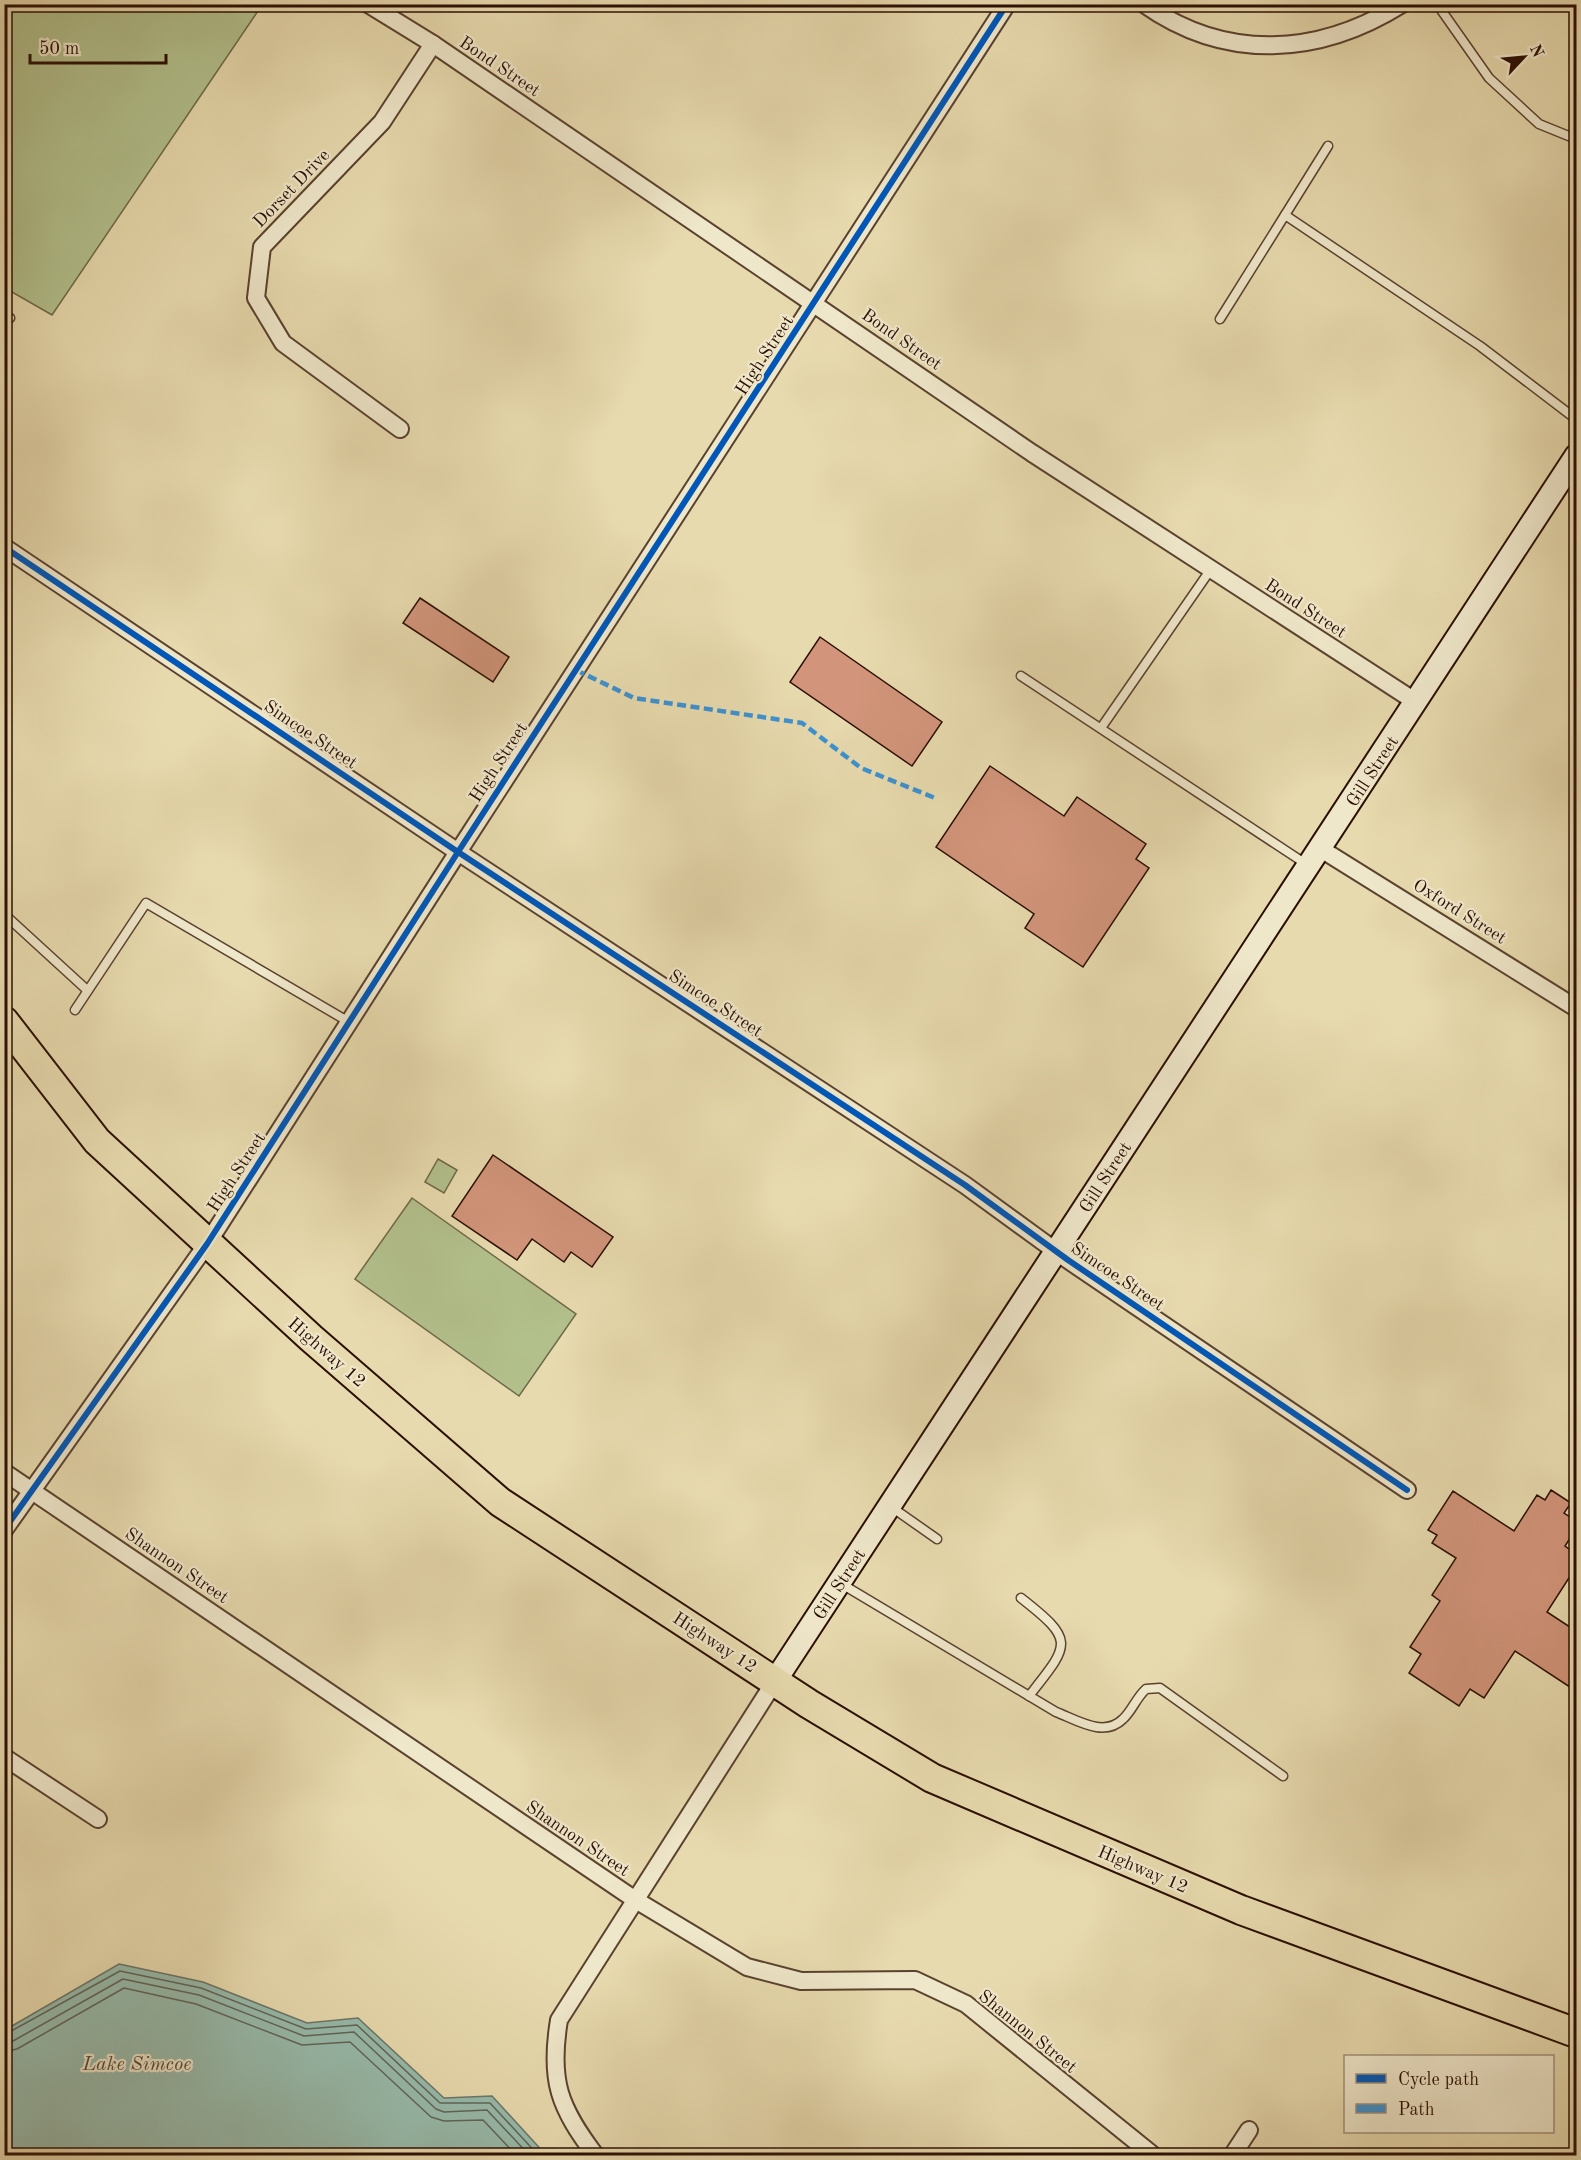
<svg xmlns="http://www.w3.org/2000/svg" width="1581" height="2160" font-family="'Old Standard TT',serif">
<rect width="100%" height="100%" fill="#e7daae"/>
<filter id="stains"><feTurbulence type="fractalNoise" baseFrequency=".00333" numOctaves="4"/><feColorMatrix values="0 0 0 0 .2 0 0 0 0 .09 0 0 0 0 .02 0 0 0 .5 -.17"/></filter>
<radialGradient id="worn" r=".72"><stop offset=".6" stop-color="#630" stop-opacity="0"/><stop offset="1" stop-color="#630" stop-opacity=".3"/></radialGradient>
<g fill="#b2c08c" stroke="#6e6848" stroke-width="1.5">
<polygon points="5,4 262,5 52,315 5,288"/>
<polygon points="438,1159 457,1170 444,1193 425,1182"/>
<polygon points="412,1198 576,1314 519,1396 355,1279"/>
</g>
<polygon fill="#97bbac" stroke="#6c7669" stroke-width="1.5" points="119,1964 203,1982 307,2023 358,2018 444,2098 492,2096 546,2155 5,2155 5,2030"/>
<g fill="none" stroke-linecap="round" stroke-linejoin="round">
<g stroke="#616558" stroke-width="1.5">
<polyline points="4,2035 120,1971 201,1988 306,2029 357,2025 440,2103 490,2103 539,2156"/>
<polyline points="4,2043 13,2041 123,1979 199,1995 304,2036 354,2032 436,2109 444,2112 487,2110 530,2156"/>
<polyline points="4,2052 17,2049 124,1988 196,2004 302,2045 350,2042 431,2117 444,2121 483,2120 517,2156"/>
</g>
</g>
<g fill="#d2957b" stroke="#2b0f05" stroke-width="1.5">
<polygon points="420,598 509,657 493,682 403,623"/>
<polygon points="820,637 942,722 912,766 790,682"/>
<polygon points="990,766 1064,816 1077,797 1146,844 1136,859 1149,868 1083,967 1025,928 1034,914 936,847"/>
<polygon points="493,1155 613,1237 592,1267 571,1252 564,1262 532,1239 517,1260 452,1216"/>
<polygon points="1551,1490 1571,1503 1564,1513 1576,1521 1576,1529 1565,1546 1576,1554 1576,1567 1547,1612 1576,1631 1576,1691 1515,1651 1484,1698 1470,1689 1459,1706 1409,1673 1421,1654 1410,1647 1440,1601 1432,1595 1456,1558 1432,1543 1437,1535 1428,1530 1453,1491 1514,1531 1537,1495 1545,1500"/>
</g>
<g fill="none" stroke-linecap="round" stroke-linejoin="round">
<defs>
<g id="lane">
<polyline points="1437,4 1489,78 1539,124 1576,139"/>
<polyline points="1285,215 1328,146"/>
<polyline points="4,315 10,318"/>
<polyline points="1220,319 1285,215 1480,346 1576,419"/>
<polyline points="1021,676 1306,864"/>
<polyline points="1101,728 1211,569"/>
<polyline points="4,914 87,990"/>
<polyline points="75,1010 146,903 349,1022"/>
<polyline points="890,1506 937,1539"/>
<path d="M 840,1583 L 1056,1712 C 1077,1720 1104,1738 1123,1719 C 1132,1711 1136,1698 1146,1689 L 1160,1688 L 1283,1776"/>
<path d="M 1021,1598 C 1076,1641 1070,1644 1029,1696"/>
</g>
<g id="street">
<polyline points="368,4 433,44 1032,453 1416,702"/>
<path d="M 1144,4 C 1226,62 1319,56 1402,4"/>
<polyline points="400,429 283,343 256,298 262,247 382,122 433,44"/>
<polyline points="4,547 458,852 965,1185 1068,1260 1407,1490"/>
<polyline points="1321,849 1576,1008"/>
<polyline points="4,1472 634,1899 747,1967 801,1981 915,1980 966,2004 1154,2156"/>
<polyline points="4,1530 207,1244 458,852 1007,4"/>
<polyline points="4,1757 98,1819"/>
<path d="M 596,2156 C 559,2107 549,2081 559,2020 L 775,1681"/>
<polyline points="1232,2156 1249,2130"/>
</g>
<polyline id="secondary" points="775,1681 1576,456"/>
<polyline id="highway" points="4,1021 97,1141 311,1338 500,1502 809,1704 932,1778 1241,1910 1576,2033"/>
</defs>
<use href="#lane" stroke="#5a422f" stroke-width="11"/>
<use href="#street" stroke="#5a422f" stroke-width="20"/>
<use href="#secondary" stroke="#2b0f05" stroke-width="26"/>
<use href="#highway" stroke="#2b0f05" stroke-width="32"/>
<use href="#lane" stroke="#efe7ca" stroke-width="8"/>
<use href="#street" stroke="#efe7ca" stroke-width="16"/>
<use href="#secondary" stroke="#efe7ca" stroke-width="22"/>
<use href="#highway" stroke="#e7daae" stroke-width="28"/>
<polyline stroke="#3c92d1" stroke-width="4.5" stroke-dasharray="9 4.5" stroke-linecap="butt" points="576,670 634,698 802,723 861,768 935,798"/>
<defs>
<g id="cycleway">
<polyline points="4,547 458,852 965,1185 1068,1260 1407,1490"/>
<polyline points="4,1530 207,1244 458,852 1007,4"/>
</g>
</defs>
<use href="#cycleway" stroke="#efe7ca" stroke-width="10"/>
<use href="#cycleway" stroke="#0057b8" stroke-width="6"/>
</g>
<g text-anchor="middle" stroke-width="4.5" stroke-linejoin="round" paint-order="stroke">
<g font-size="18" fill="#2b0f05" stroke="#efe7ca">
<text transform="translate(500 66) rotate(34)" y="6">Bond Street</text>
<text transform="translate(291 188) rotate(-46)" y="6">Dorset Drive</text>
<text transform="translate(902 339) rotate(35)" y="6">Bond Street</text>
<text transform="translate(764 355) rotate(-57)" y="6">High Street</text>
<text transform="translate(1306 608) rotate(33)" y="6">Bond Street</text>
<text transform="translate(311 734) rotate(34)" y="6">Simcoe Street</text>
<text transform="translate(498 762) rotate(-57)" y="6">High Street</text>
<text transform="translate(1372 771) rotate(-57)" y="6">Gill Street</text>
<text transform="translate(1460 911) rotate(32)" y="6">Oxford Street</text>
<text transform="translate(716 1003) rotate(33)" y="6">Simcoe Street</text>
<text transform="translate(236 1172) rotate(-57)" y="6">High Street</text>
<text transform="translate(1105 1177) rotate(-57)" y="6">Gill Street</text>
<text transform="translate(1118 1276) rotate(34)" y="6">Simcoe Street</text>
<text transform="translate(327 1352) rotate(41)" y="6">Highway 12</text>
<text transform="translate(177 1565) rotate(34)" y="6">Shannon Street</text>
<text transform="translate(839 1584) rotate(-57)" y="6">Gill Street</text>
<text transform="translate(715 1642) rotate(33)" y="6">Highway 12</text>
<text transform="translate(578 1838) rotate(34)" y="6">Shannon Street</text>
<text transform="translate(1143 1869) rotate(23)" y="6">Highway 12</text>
<text transform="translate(1028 2031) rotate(39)" y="6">Shannon Street</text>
</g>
<g font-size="20" font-style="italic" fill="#514b3f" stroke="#efe7ca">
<text x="137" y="2070">Lake Simcoe</text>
</g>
</g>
<rect width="1581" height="2160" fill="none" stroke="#e7daae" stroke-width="24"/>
<rect x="6" y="6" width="1569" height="2148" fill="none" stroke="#2b0f05" stroke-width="3"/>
<rect x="12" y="12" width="1557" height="2136" fill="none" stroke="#2b0f05" stroke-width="1.5"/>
<rect x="1344" y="2055" width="210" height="78" fill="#efe7ca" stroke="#a1917b" stroke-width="1.5"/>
<rect x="1356" y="2074" width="30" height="9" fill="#0057b8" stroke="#a1917b" stroke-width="1.5"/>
<text x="1398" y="2085" font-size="18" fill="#2b0f05">Cycle path</text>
<rect x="1356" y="2104" width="30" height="9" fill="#3c92d1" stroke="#a1917b" stroke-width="1.5"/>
<text x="1398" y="2115" font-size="18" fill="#2b0f05">Path</text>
<g transform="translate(1524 57) rotate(64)" stroke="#efe7ca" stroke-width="4.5" paint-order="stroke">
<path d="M0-4.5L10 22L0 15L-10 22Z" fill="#2b0f05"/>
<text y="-9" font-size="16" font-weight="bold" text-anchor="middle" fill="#2b0f05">N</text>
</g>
<path d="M30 54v9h136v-9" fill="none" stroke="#2b0f05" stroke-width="3"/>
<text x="39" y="54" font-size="18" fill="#2b0f05" stroke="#efe7ca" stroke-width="4.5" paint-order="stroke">50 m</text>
<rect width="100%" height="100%" filter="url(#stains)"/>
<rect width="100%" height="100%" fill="url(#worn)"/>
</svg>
